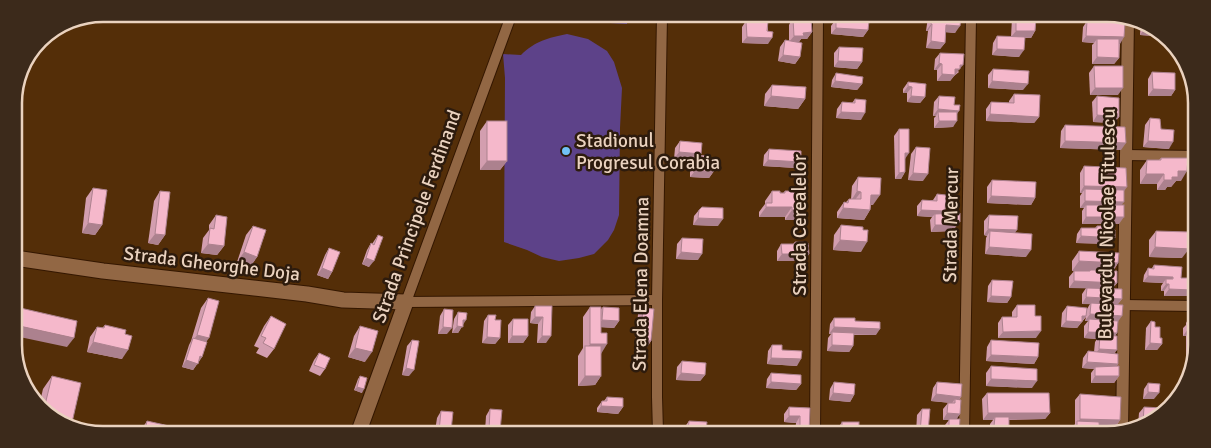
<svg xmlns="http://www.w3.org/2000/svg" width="1211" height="448" font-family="Signika,sans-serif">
<rect width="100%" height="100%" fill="#542e08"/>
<g fill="#5d4289">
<polygon points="561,16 627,16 627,24 561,20"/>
<path d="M 567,34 L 588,39 L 607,51 L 614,62 L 622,88 L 620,128 L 619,215 L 614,230 L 608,240 L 594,254 L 579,258 L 559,261 L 542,257 L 527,250 L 504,242 L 505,78 L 503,54 L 521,55 C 535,41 548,38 567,34 Z"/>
</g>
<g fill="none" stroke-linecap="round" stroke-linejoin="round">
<defs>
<g id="minor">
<polyline points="511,16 406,302 657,300"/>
<polyline points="1126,155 1196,156"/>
<polyline points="1124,305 1194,306"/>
<polyline points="658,432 657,397 657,300 662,16"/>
<polyline points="815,433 818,17"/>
<polyline points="964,433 971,18"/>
</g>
<polyline id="tertiary" points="1122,431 1128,18"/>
<polyline id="secondary" points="15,258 103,271 307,294 343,300 406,302 359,431"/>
</defs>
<use href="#minor" stroke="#341700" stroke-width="12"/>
<use href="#tertiary" stroke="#341700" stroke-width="14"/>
<use href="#secondary" stroke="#341700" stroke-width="17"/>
<use href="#minor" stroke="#926744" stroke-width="10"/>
<use href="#tertiary" stroke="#926744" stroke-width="12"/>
<use href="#secondary" stroke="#926744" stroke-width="15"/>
</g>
<g fill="#d39eaf">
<polygon points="760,17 807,17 806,18 812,32 807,39 801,39 799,42 800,57 795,64 778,61 780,47 785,40 789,41 789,25 790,23 768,22 768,44 742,43 742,27 746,21 760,21"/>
<polygon points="928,17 961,18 955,33 946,32 945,43 940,49 926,48 928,31 926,31"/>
<polygon points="1012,18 1036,18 1035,31 1031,38 1025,38 1019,57 992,55 993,43 997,36 1011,37"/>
<polygon points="836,19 868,30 863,37 831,34 831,26"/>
<polygon points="1087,21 1120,44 1119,58 1114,64 1092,64 1092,45 1094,43 1082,42 1083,27"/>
<polygon points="1141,21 1156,32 1154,36 1140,35"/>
<polygon points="839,47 862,62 857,69 834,67 834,53"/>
<polygon points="940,53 959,72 954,76 950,81 937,81 937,70 934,70 935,59"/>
<polygon points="1181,57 1185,67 1181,67"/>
<polygon points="1094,66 1118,95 1090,95 1089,73"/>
<polygon points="993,69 1023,90 988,88 988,75"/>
<polygon points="1152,72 1175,90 1171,96 1148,96 1148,79"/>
<polygon points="836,73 862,84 857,90 831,87 832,80"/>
<polygon points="908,82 925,97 920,103 907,102 907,93 903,93 903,89"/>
<polygon points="772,85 805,99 798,109 764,106 765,94"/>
<polygon points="1014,94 1039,117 1034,123 986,121 986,109 991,102 1009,103 1009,101"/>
<polygon points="939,96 954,105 957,114 953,127 934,128 934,118 936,116 933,116 934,102"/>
<polygon points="1097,96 1119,117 1114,123 1093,122 1092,102"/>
<polygon points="855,99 861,120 836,118 837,109 842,102 852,103"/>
<polygon points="1150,118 1161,129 1169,149 1143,147 1145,125"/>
<polygon points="487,121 507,161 500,170 480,170 480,131"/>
<polygon points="1065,125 1121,150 1060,148 1061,131"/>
<polygon points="899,129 905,172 901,179 895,179 894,136"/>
<polygon points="680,141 700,155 714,171 709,178 690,177 690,162 691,160 674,159 675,148"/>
<polygon points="916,147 923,181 908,180 911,154"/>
<polygon points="769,149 801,162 796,168 763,166 764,155"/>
<polygon points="1161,158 1181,181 1176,181 1171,187 1167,187 1165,190 1157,190 1157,184 1140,184 1140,170 1147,160 1159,160"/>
<polygon points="1084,166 1124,192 1121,205 1119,224 1082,224 1082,211 1084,208 1080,208 1080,196 1082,193 1080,193 1080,173"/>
<polygon points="1195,170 1195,178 1193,178 1193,173"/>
<polygon points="858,177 873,205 871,205 870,210 864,220 837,218 837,212 844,202 846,202 849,199 851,199 852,186"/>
<polygon points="992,180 1035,198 1031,205 987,203 987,187"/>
<polygon points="93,188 102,225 95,235 82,233 86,198"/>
<polygon points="160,191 165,235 158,245 148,243 154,201"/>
<polygon points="772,191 783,193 785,191 794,193 804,210 797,220 785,220 785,217 759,217 759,212 765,204 765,201"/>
<polygon points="937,194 945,211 943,213 955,228 952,228 950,231 931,232 930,220 932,217 917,216 917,206 922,200 933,200"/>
<polygon points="699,210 718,226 693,225 694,216"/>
<polygon points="216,215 224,246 217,255 201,253 203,238 209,230 209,225"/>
<polygon points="989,215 1015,233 1026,257 985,254 986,238 987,236 984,235 984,221"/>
<polygon points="841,225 863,230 861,252 833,250 834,235"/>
<polygon points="253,226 257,257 250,267 237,262 246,235"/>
<polygon points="1097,226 1109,230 1115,238 1110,244 1076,243 1077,234 1081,228 1095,228"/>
<polygon points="1156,231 1182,258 1149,257 1149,240"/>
<polygon points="378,235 369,267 362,264 367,250 371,243 372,244"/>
<polygon points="682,238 698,260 676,259 677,244"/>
<polygon points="795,242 805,243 809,254 804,261 777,261 777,251 781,244 793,244"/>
<polygon points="329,248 332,272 328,279 317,275 325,255"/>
<polygon points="1079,251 1118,263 1113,271 1117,283 1112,289 1122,299 1117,305 1117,333 1115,336 1115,353 1118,364 1116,367 1119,376 1114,383 1091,383 1091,373 1094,369 1082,368 1083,358 1088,351 1094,352 1095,342 1097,339 1084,338 1084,326 1088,321 1085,321 1086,317 1077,328 1061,327 1062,313 1067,306 1087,309 1090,304 1082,304 1082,294 1086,288 1069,288 1069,277 1074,271 1072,271 1072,261"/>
<polygon points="1194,262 1194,297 1190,297 1190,293 1187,296 1164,296 1164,291 1161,291 1161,286 1163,283 1143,282 1144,275 1148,268 1152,268 1154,265 1181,278 1190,278 1191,267"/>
<polygon points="992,280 1011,297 1007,303 987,302 988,286"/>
<polygon points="208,298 206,342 202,357 193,370 182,367 189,345 191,341 201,308"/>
<polygon points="1017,305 1035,316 1036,338 998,338 998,323 1002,317 1012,317 1012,312"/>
<polygon points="535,306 552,306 546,343 537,343 538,324 530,323 531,312"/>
<polygon points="590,307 601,309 603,307 619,321 614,328 601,327 601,376 595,385 578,386 578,356 583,348 583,317"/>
<polygon points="643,308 651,341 647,347 635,346 638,314"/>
<polygon points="444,309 447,334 438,334 440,316"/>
<polygon points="458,312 463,325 458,333 452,333 454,319"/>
<polygon points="488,315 495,320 500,338 495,344 482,343 484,321"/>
<polygon points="271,316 274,349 267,358 256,353 259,348 254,346 264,326"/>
<polygon points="1190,316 1193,316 1193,362 1186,362 1186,336 1183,336 1183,328 1186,325 1186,323"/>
<polygon points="834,318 855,321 876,335 854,335 853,346 849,352 827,351 828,338 831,334 829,334 830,324"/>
<polygon points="513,319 528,336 523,343 508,343 508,325"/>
<polygon points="1151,321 1155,327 1162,344 1157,350 1145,350 1146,328"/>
<polygon points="105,325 125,334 122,359 87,352 90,337 97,327 102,328"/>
<polygon points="360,326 365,362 348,357 354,336"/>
<polygon points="412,340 409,376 402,375 407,346"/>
<polygon points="991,340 1038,357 1034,364 986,361 987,347"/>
<polygon points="772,345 782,350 797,366 767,364 768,351"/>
<polygon points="319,353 325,369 320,376 309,371 314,360"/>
<polygon points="682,361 705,375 700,381 676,380 677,367"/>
<polygon points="991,366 1032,388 986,386 986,373"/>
<polygon points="771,373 801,384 796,390 766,388 767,379"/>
<polygon points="52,376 71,427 39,406 43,389"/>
<polygon points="360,376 362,393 354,390 358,379"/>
<polygon points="834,382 854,395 850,402 829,400 830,389"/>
<polygon points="937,382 961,397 959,400 960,414 956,419 959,433 936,433 939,429 945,429 945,425 949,420 943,420 943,409 948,403 951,403 931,401 933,388"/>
<polygon points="1148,383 1154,399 1143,399 1144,389"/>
<polygon points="987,393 1050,413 1045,419 1009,420 1009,426 1010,434 988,434 990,431 990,424 993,420 983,420 982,399"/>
<polygon points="1080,394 1120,420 1116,426 1099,426 1100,434 1073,434 1073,427 1075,424 1075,400"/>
<polygon points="607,397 623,407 618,414 597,412 597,408 602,401 604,401"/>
<polygon points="789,407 810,408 809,433 795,433 796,423 784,422 784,414"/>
<polygon points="1144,407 1162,416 1138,425 1139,413"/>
<polygon points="490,409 500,431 485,431 486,416"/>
<polygon points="922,409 928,433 916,433 917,415"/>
<polygon points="441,411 451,431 435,431 437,418"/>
<polygon points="147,421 187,430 141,430"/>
<polygon points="689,421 710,432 684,432 684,428"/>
<polygon points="842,422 859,433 838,433 838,428"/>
</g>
<g fill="#ac818e">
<polygon points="763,17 807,17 805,20 793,19 790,23 759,21"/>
<polygon points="931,24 932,24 928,31 926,31"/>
<polygon points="946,25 960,26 955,33 942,32"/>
<polygon points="1147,25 1156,32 1154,36 1140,35"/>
<polygon points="836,28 868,30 863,37 831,34"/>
<polygon points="1016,31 1035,31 1031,38 1011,37"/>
<polygon points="812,32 807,39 801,39 799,42 789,42 794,36 803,33"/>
<polygon points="1086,36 1124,37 1120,44 1097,43 1097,39 1094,43 1082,42"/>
<polygon points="747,37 772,38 768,44 742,43"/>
<polygon points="931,41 945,43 940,49 926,48"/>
<polygon points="997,49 1024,50 1019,57 992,55"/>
<polygon points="783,55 800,57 795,64 778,61"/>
<polygon points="1097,57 1119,58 1114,64 1092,64"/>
<polygon points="838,61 862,62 857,69 834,67"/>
<polygon points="939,63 942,64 937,70 934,70"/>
<polygon points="1184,63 1185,67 1181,67"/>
<polygon points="960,65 963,65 950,81 937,81 942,74 955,69"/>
<polygon points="835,81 862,84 857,90 831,87"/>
<polygon points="992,81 1028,84 1023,90 988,88"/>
<polygon points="908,86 912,87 907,93 903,93"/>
<polygon points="1095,88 1123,88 1118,95 1090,95"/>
<polygon points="1153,89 1175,90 1171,96 1148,96"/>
<polygon points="771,96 805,99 798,109 764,106"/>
<polygon points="911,96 925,97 920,103 907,102"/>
<polygon points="938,109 959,111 955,117 938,112 936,116 933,116"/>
<polygon points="841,112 865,113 861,120 836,118"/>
<polygon points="990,114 1039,117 1034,123 986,121"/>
<polygon points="1097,115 1119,117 1114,123 1093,122"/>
<polygon points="939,121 957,121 953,127 934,128"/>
<polygon points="1065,141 1126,143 1121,150 1060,148"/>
<polygon points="1148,141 1173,142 1169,149 1143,147"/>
<polygon points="679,152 701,154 697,161 695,155 691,160 674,159"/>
<polygon points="905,153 909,153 905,159"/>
<polygon points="768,160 801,162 796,168 763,166"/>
<polygon points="487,161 507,161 500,170 480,170"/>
<polygon points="695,171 714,171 709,178 690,177"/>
<polygon points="1178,171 1187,171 1181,181 1176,181 1171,187 1167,187 1165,190 1157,190 1164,180 1172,177"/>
<polygon points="905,172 901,179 895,179 899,173"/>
<polygon points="913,173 928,174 923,181 908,180"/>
<polygon points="1146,174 1164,174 1157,184 1140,184"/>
<polygon points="1084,186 1127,187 1122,194 1085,189 1082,193 1080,193"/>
<polygon points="857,191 861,192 854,201 851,201"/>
<polygon points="871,195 880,195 873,205 865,204"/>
<polygon points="991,196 1035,198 1031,205 987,203"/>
<polygon points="1085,201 1124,202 1119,208 1086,205 1084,208 1080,208"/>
<polygon points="766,207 792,207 785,217 759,217"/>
<polygon points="843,208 870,210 864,220 837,218"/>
<polygon points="792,210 804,210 797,220 785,220"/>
<polygon points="921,210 945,211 940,218 935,214 932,217 917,216"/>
<polygon points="1086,217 1124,217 1119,224 1082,224"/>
<polygon points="698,218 723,219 718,226 693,225"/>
<polygon points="954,222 960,222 955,228 952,228 950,231 931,232 935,225"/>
<polygon points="88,223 102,225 95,235 82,233"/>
<polygon points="988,229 1017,230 1012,237 990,231 987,236 984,235"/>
<polygon points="155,234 165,235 158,245 148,243"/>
<polygon points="1081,236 1115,238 1110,244 1076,243"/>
<polygon points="840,240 867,242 861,252 833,250"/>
<polygon points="208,244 224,246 217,255 201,253"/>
<polygon points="989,247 1031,250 1026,257 985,254"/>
<polygon points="1155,247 1189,249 1182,258 1149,257"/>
<polygon points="244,252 257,257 250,267 237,262"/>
<polygon points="681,252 702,254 698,260 676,259"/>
<polygon points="782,254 809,254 804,261 777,261"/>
<polygon points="366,258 374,261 369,267 362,264"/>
<polygon points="1079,261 1118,263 1112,273 1101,270 1101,268 1098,272 1090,270 1089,272 1072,271"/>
<polygon points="322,268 332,272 328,279 317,275"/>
<polygon points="1148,276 1173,277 1168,284 1166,279 1163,283 1143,282"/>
<polygon points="1074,281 1117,283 1112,289 1069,288"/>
<polygon points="1166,284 1169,284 1164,291 1161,291"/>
<polygon points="1169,289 1192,290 1187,296 1164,296"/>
<polygon points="1194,292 1194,297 1190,297"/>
<polygon points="991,296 1011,297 1007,303 987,302"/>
<polygon points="1086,297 1122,299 1117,305 1082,304"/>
<polygon points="1090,314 1122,316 1117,323 1089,319 1088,321 1085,321"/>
<polygon points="1082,316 1086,316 1077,328 1061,327 1066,321"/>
<polygon points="535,317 543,317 538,324 530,323"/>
<polygon points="463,320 466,320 458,333 452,333 457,326"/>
<polygon points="602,320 619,321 614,328 597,327"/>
<polygon points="15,325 74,338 67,347 15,336"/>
<polygon points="443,327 452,328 447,334 438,334"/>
<polygon points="834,327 880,329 876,335 832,334 832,332 831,334 829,334"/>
<polygon points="1188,329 1190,329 1186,336 1183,336"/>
<polygon points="1041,331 1036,338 998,338 1003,332"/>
<polygon points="1088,332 1117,333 1113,340 1100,335 1097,339 1084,338"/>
<polygon points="197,335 209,338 202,348 192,342"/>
<polygon points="512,336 528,336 523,343 508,343"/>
<polygon points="542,336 551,336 546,343 537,343"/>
<polygon points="487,337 500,338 495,344 482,343"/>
<polygon points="640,340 651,341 647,347 635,346"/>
<polygon points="93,342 128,350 122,359 87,352"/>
<polygon points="1150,343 1162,344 1157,350 1145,350"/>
<polygon points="590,344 607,344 601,354 585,351"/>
<polygon points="832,345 853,346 849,352 827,351"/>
<polygon points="355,348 372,352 365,362 348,357"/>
<polygon points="1099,349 1117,350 1112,357 1094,356"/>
<polygon points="991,355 1038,357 1034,364 986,361"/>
<polygon points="1190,355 1193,355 1193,362 1186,362"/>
<polygon points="200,356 202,357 193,370 182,367 186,360"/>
<polygon points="771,358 801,359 797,366 767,364"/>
<polygon points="1087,362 1118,364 1113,371 1095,367 1094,369 1082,368"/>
<polygon points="406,368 414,370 409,376 402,375"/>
<polygon points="681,373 705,375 700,381 676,380"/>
<polygon points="585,376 601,376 595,385 578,386"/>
<polygon points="1095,376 1119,376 1114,383 1091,383"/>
<polygon points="991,379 1037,381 1032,388 986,386"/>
<polygon points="771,382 801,384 796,390 766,388"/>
<polygon points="357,387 364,389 362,393 354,390"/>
<polygon points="1148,392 1159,393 1154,399 1143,399"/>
<polygon points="833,393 854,395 850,402 829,400"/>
<polygon points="936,394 961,397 956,403 955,399 952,403 931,401"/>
<polygon points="601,406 623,407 618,414 597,412"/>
<polygon points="947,413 960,414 956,420 949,419 949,420 943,420"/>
<polygon points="988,413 1050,413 1045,419 995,420 995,417 993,420 983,420"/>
<polygon points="789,416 800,416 796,423 784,422"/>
<polygon points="1080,419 1120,420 1116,426 1077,425 1077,423"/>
</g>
<g fill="#f5b8cb" stroke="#ac818e">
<polygon points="931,17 961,18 960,26 946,25 945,43 931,41 932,24 931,24"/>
<polygon points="811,18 812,32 803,33 804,36 794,36 793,19"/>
<polygon points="1016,18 1036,18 1035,31 1016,31"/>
<polygon points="836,19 869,21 868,30 836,28"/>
<polygon points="746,21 768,21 767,31 773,32 772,38 747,37"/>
<polygon points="1087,21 1125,23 1124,37 1086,36"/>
<polygon points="997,36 1025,37 1024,50 997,49"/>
<polygon points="1097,39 1119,39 1119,58 1097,57"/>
<polygon points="785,40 802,43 800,57 783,55"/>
<polygon points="839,47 863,48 862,62 838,61"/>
<polygon points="940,53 964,54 963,65 960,65 960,69 955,69 955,75 942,74 942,64 939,63"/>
<polygon points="1094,66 1123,66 1123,88 1095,88"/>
<polygon points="993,69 1029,71 1028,84 992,81"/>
<polygon points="1152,72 1175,73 1175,90 1153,89"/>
<polygon points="836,73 863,77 862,84 835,81"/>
<polygon points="908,82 926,84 925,97 911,96 912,87 908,86"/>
<polygon points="772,85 806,87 805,99 771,96"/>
<polygon points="1014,94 1040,95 1039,117 990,114 991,102 1014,103"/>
<polygon points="939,96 955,97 954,105 960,105 959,111 938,109"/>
<polygon points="1097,96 1119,98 1119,117 1097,115"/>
<polygon points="855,99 866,100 865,113 841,112 842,102 855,103"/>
<polygon points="938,112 957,112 957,121 939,121"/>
<polygon points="1150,118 1160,119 1161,129 1174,130 1173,142 1148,141"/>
<rect x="487" y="121" width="20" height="40"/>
<polygon points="1065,125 1125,127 1126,143 1065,141"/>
<polygon points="899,129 909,129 909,153 905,153 905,172 899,173"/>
<polygon points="680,141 702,143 701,154 679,152"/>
<polygon points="916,147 930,148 928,174 913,173"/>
<polygon points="769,149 801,151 801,162 768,160"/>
<polygon points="695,155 708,156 707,163 714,163 714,171 695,171"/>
<polygon points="1161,158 1188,158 1187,171 1178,171 1178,177 1172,177 1172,180 1164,180 1164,174 1146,174 1147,160 1161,160"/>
<polygon points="1084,166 1126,168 1127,187 1084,186"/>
<polygon points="858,177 881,178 880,195 871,195 870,210 843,208 844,202 848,203 849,199 861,199 861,192 857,191"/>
<polygon points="992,180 1036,182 1035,198 991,196"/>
<polygon points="93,188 107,190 102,225 88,223"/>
<polygon points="1085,189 1124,190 1124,202 1085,201"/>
<polygon points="160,191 170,192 165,235 155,234"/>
<polygon points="772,191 780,191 780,193 785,193 785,191 794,191 794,193 803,193 804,210 792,210 792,207 766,207 766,203 772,203"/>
<polygon points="937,194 946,195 945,211 921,210 922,200 937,201"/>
<rect x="1086" y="205" width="38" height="12"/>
<polygon points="702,207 723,208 723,219 698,218 699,210"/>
<polygon points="960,213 960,222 954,222 955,225 935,225 935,214"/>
<polygon points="216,215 227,217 224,246 208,244 210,228 214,229"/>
<polygon points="989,215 1018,216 1017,230 988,229"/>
<polygon points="841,225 863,227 863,230 868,230 867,242 840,240"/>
<polygon points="253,226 266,230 257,257 244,252"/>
<polygon points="1097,226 1109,226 1109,230 1115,230 1115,238 1081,236 1081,228 1097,228"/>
<polygon points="990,231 1032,234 1031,250 989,247"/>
<polygon points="1156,231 1190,232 1189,249 1155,247"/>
<polygon points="378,235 383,237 374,261 366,258 371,243 374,245"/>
<polygon points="682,238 703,239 702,254 681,252"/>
<polygon points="795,242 805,242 805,243 808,243 809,254 782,254 781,244 795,244"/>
<polygon points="329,248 340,252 332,272 322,268"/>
<polygon points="1079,251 1119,253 1118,263 1079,261"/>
<polygon points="1154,265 1182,267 1181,278 1192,278 1192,290 1169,289 1169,284 1166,284 1166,279 1173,279 1173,277 1148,276 1148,268 1154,269"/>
<polygon points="1101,268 1112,269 1111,271 1117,271 1117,283 1074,281 1074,271 1090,271 1090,270 1101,270"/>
<polygon points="992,280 1013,281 1011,297 991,296"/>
<polygon points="1087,288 1122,289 1122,299 1086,297"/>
<polygon points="208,298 219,301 209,338 197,335"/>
<polygon points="1091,303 1123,305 1122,316 1090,314"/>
<polygon points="1017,305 1035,305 1035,316 1041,316 1041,331 1003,332 1002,317 1017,317"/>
<polygon points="535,306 552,306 551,336 542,336 543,317 535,317"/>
<polygon points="1067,306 1087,308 1086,316 1082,316 1082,322 1066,321"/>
<polygon points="16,307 77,321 74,338 15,325 15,313"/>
<polygon points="590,307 601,307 601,333 607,333 607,344 590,344"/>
<polygon points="603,307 619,308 619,321 602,320"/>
<polygon points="643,308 654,309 651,341 640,340"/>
<polygon points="444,309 453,310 452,328 443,327"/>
<polygon points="458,312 467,313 466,320 463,320 463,327 457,326"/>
<polygon points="488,315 496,315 495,320 501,320 500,338 487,337"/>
<polygon points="271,316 286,324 274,349 263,343 266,338 261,336"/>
<polygon points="1190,316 1193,316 1193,355 1190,355 1190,329 1188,329 1188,321 1190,321"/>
<polygon points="834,318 855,318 855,321 880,322 880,329 834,327"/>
<polygon points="513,319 528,319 528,336 512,336"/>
<polygon points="1089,319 1118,321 1117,333 1088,332"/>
<polygon points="1151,321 1155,322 1155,327 1160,327 1160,338 1162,338 1162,344 1150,343"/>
<polygon points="105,325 126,330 125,334 132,336 128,350 93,342 97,327 104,328"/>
<polygon points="360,326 378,331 372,352 355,348"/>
<polygon points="832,332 854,333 853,346 832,345"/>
<polygon points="1100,335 1117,336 1117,350 1099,349"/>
<polygon points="193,338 207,342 202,357 200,356 198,364 186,360"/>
<polygon points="412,340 419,341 414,370 406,368"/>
<polygon points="991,340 1039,343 1038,357 991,355"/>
<polygon points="772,345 782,345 782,350 802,351 801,359 771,358"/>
<rect x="585" y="346" width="16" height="30"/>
<polygon points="1088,351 1118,354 1118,364 1087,362"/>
<polygon points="319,353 330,358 325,369 314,365"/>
<polygon points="682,361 706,363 705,375 681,373"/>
<polygon points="17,365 21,366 20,371"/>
<polygon points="991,366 1037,369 1037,381 991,379"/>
<polygon points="1119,366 1119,376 1095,376 1095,367"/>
<polygon points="771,373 801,375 801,384 771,382"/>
<polygon points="52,376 81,383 71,427 44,409"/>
<polygon points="360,376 367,378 364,389 357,387"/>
<polygon points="834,382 855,384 854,395 833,393"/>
<polygon points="937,382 962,384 961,397 936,394"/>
<polygon points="1148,383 1160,384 1159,393 1148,392"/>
<polygon points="987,393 1049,393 1050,413 988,413"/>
<polygon points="1080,394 1121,397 1120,420 1080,419"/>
<polygon points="607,397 623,398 623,407 601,406 602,401 607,401"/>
<polygon points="955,399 961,400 960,414 947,413 948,403 955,403"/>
<polygon points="789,407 810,408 809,433 800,432 800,416 789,416"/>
<polygon points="1144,407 1163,408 1162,416 1158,416 1158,418 1143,423"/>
<polygon points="490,409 502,410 500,431 489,431"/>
<polygon points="922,409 930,409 928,432 920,432"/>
<polygon points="441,411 453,412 451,431 439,431"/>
<polygon points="995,417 1009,417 1009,426 1010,426 1010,434 993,434 993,426 994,426"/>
<polygon points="949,419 960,419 959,433 939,433 939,429 949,430"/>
<polygon points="147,421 187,430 145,430"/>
<polygon points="689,421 707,422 706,429 711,429 710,432 688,432"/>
<polygon points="1077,421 1099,422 1100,434 1077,434"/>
<rect x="842" y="422" width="17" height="11"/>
<polygon points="740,428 759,430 759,433 740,432"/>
</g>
<circle fill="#71c1f5" stroke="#2d1b0d" stroke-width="2" cx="566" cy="151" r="5"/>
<g text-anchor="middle" stroke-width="5" stroke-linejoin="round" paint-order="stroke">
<g font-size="19" fill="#ead2bf" stroke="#2d1b0d" text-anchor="start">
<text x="576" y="147">Stadionul<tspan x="576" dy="22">Progresul Corabia</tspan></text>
</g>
<g font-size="19" fill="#ead2bf" stroke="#2d1b0d">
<text transform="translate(416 216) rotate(-70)" y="7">Strada Principele Ferdinand</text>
<text transform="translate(1106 224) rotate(-89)" y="7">Bulevardul Nicolae Titulescu</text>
<text transform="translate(799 225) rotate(-90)" y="7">Strada Cerealelor</text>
<text transform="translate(950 225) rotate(-89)" y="7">Strada Mercur</text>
<text transform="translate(212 263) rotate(7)" y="7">Strada Gheorghe Doja</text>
<text transform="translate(640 284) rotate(-89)" y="7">Strada Elena Doamna</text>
</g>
</g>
<path d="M0 0H1211V448H0ZM103 22H1107A81 81 0 0 1 1188 103V345A81 81 0 0 1 1107 426H103A81 81 0 0 1 22 345V103A81 81 0 0 1 103 22Z" fill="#3c2a1b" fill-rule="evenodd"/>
<path fill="none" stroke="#ead2bf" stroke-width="2.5" d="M103 22H1107A81 81 0 0 1 1188 103V345A81 81 0 0 1 1107 426H103A81 81 0 0 1 22 345V103A81 81 0 0 1 103 22Z"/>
</svg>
